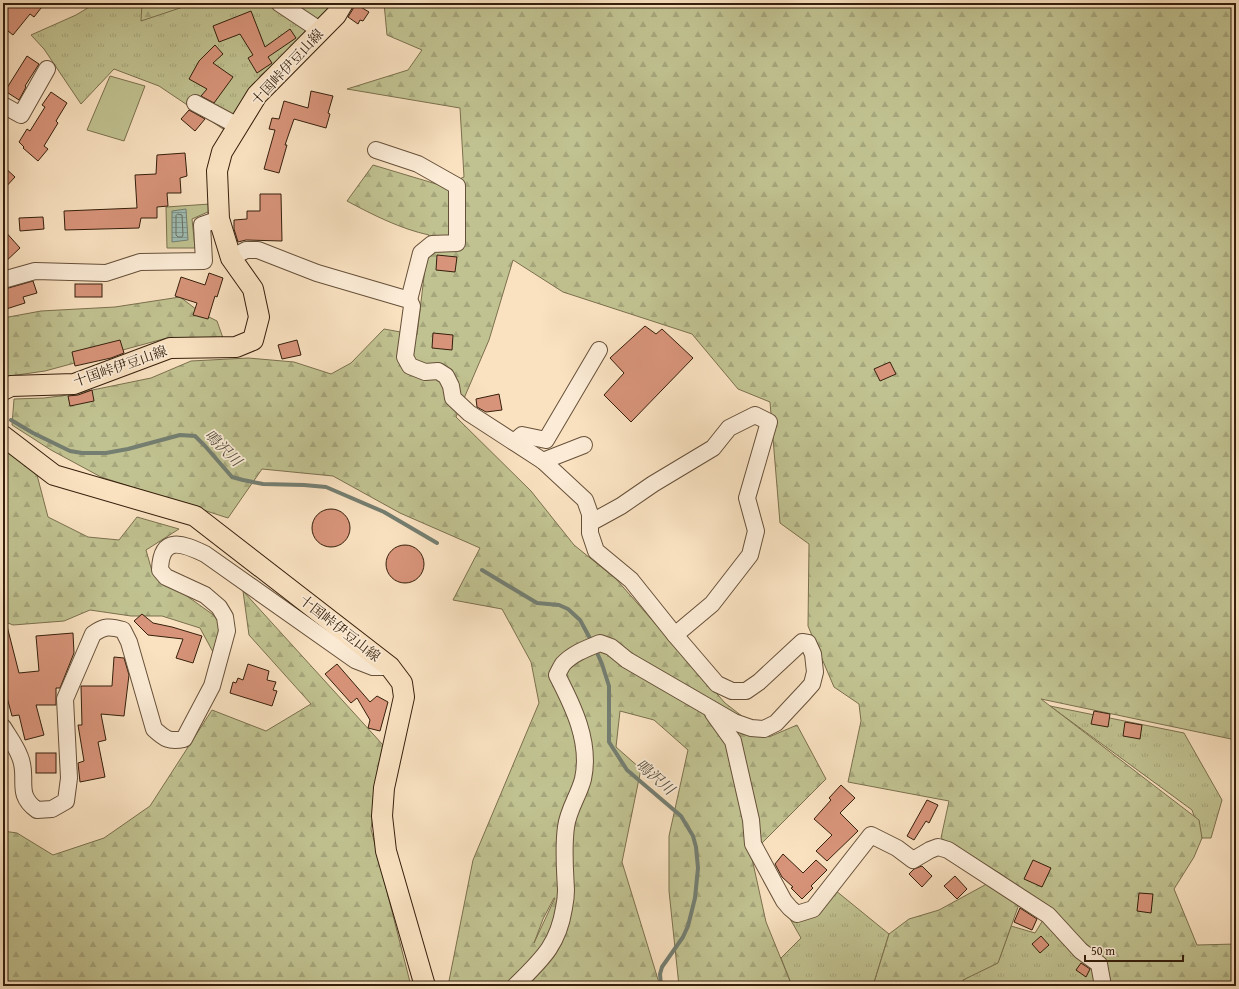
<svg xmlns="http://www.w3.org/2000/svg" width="1239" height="989" font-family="'Gentium Book Plus','Noto Serif JP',serif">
<defs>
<pattern id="grass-tufts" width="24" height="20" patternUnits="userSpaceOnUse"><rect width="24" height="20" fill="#c1c291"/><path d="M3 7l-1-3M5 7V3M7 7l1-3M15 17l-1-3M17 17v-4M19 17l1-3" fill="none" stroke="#a6a67c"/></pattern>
<pattern id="forest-firs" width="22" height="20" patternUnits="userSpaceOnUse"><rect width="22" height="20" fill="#c1c291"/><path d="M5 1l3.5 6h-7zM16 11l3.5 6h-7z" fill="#a6a67c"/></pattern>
<pattern id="water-rules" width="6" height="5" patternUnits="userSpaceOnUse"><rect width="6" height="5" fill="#9ebdb4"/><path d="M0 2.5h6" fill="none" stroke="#829991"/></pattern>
</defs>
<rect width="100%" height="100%" fill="#fae2c1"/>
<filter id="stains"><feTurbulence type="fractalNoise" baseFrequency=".005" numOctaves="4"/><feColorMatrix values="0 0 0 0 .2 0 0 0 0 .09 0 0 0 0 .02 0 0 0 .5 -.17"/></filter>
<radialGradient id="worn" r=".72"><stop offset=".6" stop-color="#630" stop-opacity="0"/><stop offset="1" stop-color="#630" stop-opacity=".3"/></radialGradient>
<g fill="url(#grass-tufts)" stroke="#7b704e">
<polygon points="96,3 335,3 328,17 261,75 223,129 159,86 114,69 81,104 44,49 31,35 76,15"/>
<polygon points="1050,706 1184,733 1222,800 1211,838 1202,838 1192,810"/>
<polygon points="830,886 889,934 873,986 792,986 781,958 801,938 789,917"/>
<polygon points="1043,920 1099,964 1100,986 961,986 963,980 999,960 1011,926 1035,933"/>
</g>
<g fill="url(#forest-firs)" stroke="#7b704e" fill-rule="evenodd">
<polygon points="142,3 195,3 141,21"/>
<path d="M 384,3 L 1236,3 L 1236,740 L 1041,699 L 1199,820 L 1202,838 L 1194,857 L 1174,889 L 1197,945 L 1236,944 L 1236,986 L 1105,986 L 1100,955 L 1023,893 L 998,963 L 963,980 L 961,986 L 873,986 L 889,934 L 909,919 L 939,910 L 994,880 L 1021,891 L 1001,874 L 941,838 L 949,801 L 848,782 L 861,721 L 859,704 L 834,687 L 808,626 L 809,544 L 780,523 L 770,402 L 738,389 L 692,334 L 563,292 L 513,260 L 489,340 L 456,417 L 531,491 L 574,545 L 616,579 L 725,703 L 769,737 L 797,725 L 826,779 L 751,854 L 766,922 L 792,986 L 679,986 L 669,891 L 669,836 L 688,750 L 654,720 L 620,711 L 616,747 L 641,769 L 622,862 L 660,986 L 448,986 L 473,860 L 539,703 L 531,662 L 502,609 L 453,600 L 480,548 L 400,513 L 333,476 L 262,469 L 228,518 L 101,477 L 51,450 L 12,425 L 14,399 L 44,398 L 68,395 L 151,378 L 191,361 L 248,358 L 294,362 L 331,374 L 351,363 L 384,329 L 417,335 L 429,235 C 401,229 373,215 347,201 L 373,165 L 443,186 L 464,177 L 460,108 L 347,89 L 408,70 L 422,50 L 387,35 ZM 554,898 L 555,898 L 534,943 L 543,919 Z"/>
<polygon points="180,297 201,313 217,321 223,338 167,338 45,371 3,377 3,318 41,311 115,307"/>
<polygon points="3,448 37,475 48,517 88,537 119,540 137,517 179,529 146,550 152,571 226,624 213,652 200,628 162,616 131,616 90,610 64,621 13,625 3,621"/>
<polygon points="243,591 383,745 371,829 411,986 3,986 3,831 17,833 53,855 104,838 150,806 212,710 266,731 311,704 249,635"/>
</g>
<g fill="#c1c291" stroke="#7b704e">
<polygon points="110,76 145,86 124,141 87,130"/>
<polygon points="210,204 210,211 192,219 195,248 167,248 166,207"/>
</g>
<polygon fill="url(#water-rules)" stroke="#747e71" points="186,209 188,240 172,242 172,211"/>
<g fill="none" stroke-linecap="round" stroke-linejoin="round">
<polygon stroke="#6a6e60" stroke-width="1" points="178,214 182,215 183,235 182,237 178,237 176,235 176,216"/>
<g stroke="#747e71" stroke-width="4">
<polyline points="11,420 33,433 70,451 82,453 106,453 128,449 180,435 195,436 205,446 232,477 243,480 263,484 304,485 326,487 384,512 437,543"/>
<polyline points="482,570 537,603 559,605 568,609 580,620 592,642"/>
<polyline points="595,648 602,664 609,686 609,742 627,770 681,816 693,836 696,847 698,868 695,898 688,926 683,937 662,967 660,974 661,986"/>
</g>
</g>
<g fill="#d8947a" stroke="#351f0c">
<polygon points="3,3 45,3 34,17 30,14 13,35 3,27"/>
<polygon points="354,3 369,12 363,21 360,20 358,24 348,17 353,9"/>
<polygon points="251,11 265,47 290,29 296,38 268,57 272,63 257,73 248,58 253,55 240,34 219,42 213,26"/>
<polygon points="215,45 223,54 213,63 233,77 214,103 201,96 207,89 189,79 199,61"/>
<polygon points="27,56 39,64 25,86 26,87 19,100 5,91"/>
<polygon points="311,91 333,96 328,113 330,114 326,128 294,119 285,145 287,145 279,173 264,169 275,130 269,129 272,118 279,119 284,101 308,108"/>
<polygon points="51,92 67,103 56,121 58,123 44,146 48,149 38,161 23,148 24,147 19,142 27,129 30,131 45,107 42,105"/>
<polygon points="189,110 205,119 195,131 181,119"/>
<polygon points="185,153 187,176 180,178 181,193 167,193 168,206 157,207 157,218 141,218 139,228 65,230 64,211 137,208 135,175 156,174 157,155"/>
<polygon points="3,166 15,177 3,190"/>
<polygon points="260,194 281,194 282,241 246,240 238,242 234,229 234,220 247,219 247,211 260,211"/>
<polygon points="43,217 44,229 20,231 19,218"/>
<polygon points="3,229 20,248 3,264"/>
<polygon points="437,255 457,257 455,272 436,270"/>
<polygon points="209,273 223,278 217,297 215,296 208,319 193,315 197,303 175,296 181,277 205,285"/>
<polygon points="33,281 37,293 23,297 25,303 3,310 3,294 7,293 5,289"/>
<rect x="75" y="284" width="27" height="13"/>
<polygon points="645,326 656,334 662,329 693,358 631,422 604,395 624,373 610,358"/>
<polygon points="433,333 453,335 452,350 432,348"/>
<polygon points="120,340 124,353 111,358 75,366 72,352"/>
<polygon points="297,340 301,355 282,359 278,345"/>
<polygon points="890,362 896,374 880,381 874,369"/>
<polygon points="92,390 94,401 70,406 68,396 78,395"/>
<polygon points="499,394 502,410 486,412 477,407 476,399"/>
<circle cx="331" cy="528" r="19"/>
<circle cx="405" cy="564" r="19"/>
<polygon points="142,614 153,623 172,627 202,636 193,663 176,658 183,639 148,635 134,621"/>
<polygon points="7,626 19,673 39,671 36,636 73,633 74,653 60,688 56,688 56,705 36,705 44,735 25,740 19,715 12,716 5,690 3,691 3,627"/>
<polygon points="114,657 124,658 129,675 124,716 101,714 106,740 98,742 105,777 80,782 78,763 84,761 78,725 82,725 81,686 112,686"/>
<polygon points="248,664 269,671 267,680 276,682 273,690 277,691 272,706 230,693 233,682 236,683 238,678 243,680"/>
<polygon points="337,664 370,702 377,696 388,702 380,731 368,728 370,720 357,698 351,703 325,674"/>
<polygon points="1094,711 1110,714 1108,727 1091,724"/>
<polygon points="1125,722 1142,725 1140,739 1123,736"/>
<rect x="36" y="753" width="20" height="20"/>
<polygon points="841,785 855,798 840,813 858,831 827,861 816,851 832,835 814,819 831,800 829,798"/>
<polygon points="927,800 938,805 929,823 926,821 914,840 907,836"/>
<polygon points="783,854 803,873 816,860 827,870 811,886 813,888 802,899 791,888 793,887 782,877 775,864"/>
<polygon points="1033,860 1051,868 1042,887 1024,879"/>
<polygon points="922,866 932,876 922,887 909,874 914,869"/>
<polygon points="955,876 967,889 957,899 944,886"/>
<polygon points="1139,893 1153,894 1151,913 1137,911"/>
<polygon points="1020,908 1037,919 1032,930 1014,922"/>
<polygon points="1041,936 1049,945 1040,953 1032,944"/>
<polygon points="1081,963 1090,969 1086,977 1076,970"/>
</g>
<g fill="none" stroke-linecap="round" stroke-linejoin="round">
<defs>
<g id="minor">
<polyline points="279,3 321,31"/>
<polyline points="195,103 238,126"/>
<polyline points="3,105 21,115 47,69"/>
<polyline points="376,150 418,164 457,186 457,243 432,244 421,253 409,300"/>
<path d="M 231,258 L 246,250 L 258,250 L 317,273 L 409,300 L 412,306 L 405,357 L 410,366 L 425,372 L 438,371 L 446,376 L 451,386 L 453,398 L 469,413 L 543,461 L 585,500 L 590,514 L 590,533 L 596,551 L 631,580 L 675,635 L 717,684 L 732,691 L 746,691 L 759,682 L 802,642 L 808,643 L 813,654 L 815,672 L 812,684 L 804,693 L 776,723 L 764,729 L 751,728 L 734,722 L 627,660 L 611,647 L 600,643 C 588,648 573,653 563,664 C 561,667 559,671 557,675 C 573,706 591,742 583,779 C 579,795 568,810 566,827 C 563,849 565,869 566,890 C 566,896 565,903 564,908 C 558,946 541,960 515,986"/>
<polyline points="3,280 35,271 106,273 140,262 204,261 202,225 219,219"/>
<polyline points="514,442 522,435 546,440 599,350"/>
<polyline points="543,461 584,445"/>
<polyline points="590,523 621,506 653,484 713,448 729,428 755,415 769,422 747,498 756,531 750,555 712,604 675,635"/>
<polyline points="713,713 733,741 751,820 753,844 784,901 790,908 797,914 813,909 871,835 897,848 913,860 930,850 938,847 948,850 1048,915 1081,951 1099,964 1103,986"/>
<path d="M 3,727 C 9,737 16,746 20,757 C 29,778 14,794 37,810 L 52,809 L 66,801 L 69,778 L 65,699 L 93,634 C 104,626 110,626 123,630 L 129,642 L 154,729 C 165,739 169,742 184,739 L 212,686 L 227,631 L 225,617 L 219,607 L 205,595 L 166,577 L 160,570 C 161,535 182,543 205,554 L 355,660 L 373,667 L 390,667"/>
</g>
<g id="major">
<polyline points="3,390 11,386 74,384 170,348 236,347 253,340 259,317 253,289 231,258 219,219 217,171 222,152 257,95 336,15 343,3"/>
<polyline points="3,436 54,475 195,516 390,667 402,683 404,697 384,788 382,816 386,851 425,986"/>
</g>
</defs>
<use href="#minor" stroke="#665039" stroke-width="18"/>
<use href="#major" stroke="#351f0c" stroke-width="22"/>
<use href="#minor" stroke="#fcecd7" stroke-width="16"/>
<use href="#major" stroke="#fae2c1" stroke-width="20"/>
</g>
<g text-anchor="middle" stroke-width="3.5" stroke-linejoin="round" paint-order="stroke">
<g font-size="14" fill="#351f0c" stroke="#fcecd7">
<text transform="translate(287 67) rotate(-47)" y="5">十国峠伊豆山線</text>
<text transform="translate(120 366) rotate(-19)" y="5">十国峠伊豆山線</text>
<text transform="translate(340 628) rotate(38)" y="5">十国峠伊豆山線</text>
</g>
<g font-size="15" font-style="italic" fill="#544e3e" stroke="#fcecd7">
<text transform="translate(223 448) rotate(45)" y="5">鳴沢川</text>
<text transform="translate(655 777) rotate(41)" y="5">鳴沢川</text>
</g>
</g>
<rect width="1239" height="989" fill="none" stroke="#fae2c1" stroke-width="16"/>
<rect x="4" y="4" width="1231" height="981" fill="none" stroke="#351f0c" stroke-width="2"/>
<rect x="8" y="8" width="1223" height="973" fill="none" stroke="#351f0c"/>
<path d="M1085 955v6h98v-6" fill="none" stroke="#351f0c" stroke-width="2"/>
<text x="1091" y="955" font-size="12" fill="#351f0c" stroke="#fcecd7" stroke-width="3" paint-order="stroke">50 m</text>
<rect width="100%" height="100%" filter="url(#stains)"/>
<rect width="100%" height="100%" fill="url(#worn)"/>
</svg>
